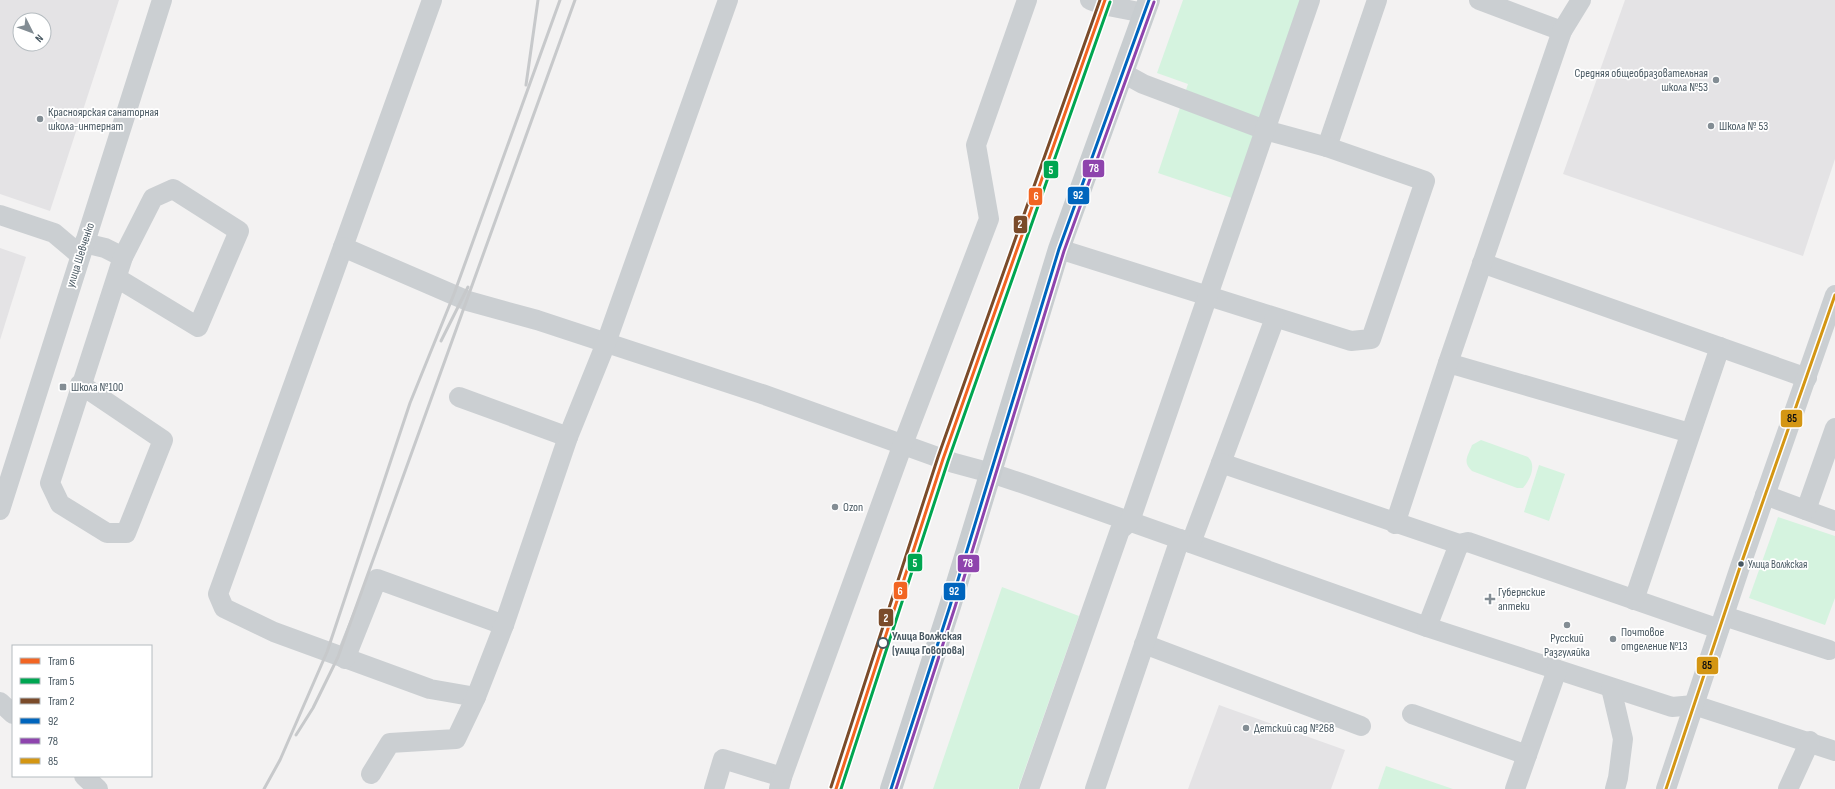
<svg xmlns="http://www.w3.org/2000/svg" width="1835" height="789" font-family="'Sofia Sans Condensed',sans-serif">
<rect width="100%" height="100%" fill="#f3f2f2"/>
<g fill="#e4e3e5" fill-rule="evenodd">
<path d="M 0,0 L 119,0 L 50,211 L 0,194 ZM 20,20 L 44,20 L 44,44 L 20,44 Z"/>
<polygon points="1625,0 1835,0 1835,159 1803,256 1563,174"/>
<polygon points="0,248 26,257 0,340"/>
<polygon points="1219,705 1345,750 1331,789 1188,789"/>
</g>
<g fill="#d5f3df">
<polygon points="1183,0 1301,0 1232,198 1158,173 1188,84 1157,73"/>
<path d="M 1481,440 L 1528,457 C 1537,465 1530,480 1523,488 L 1517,488 L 1472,471 C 1462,462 1468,456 1472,445 Z"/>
<polygon points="1539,465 1565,474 1549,521 1524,512"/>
<polygon points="1778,517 1835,536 1835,598 1825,625 1749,598"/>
<polygon points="1002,587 1079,616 1018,789 933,789"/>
<polygon points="1386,766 1453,789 1378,789"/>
</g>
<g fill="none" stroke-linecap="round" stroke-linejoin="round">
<g stroke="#cbcfd2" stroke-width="20">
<polyline points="432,0 218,594 224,608 274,632 430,689 476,697"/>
<polyline points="1090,0 1103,5 1144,13"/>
<polyline points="1479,0 1562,31"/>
<polyline points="1327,147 1377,0"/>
<polyline points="0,215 54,233 80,255"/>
<polyline points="84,243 105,248 123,257"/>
<polyline points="343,247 468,301 537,320 762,394 954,463 991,473 1030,486 1427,627 1672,707 1694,705 1835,751"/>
<polyline points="1059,249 1351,341 1371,339 1425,181 1327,147 1265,130 1143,84 1123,73"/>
<polyline points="1482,263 1807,378"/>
<polyline points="1448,363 1690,433"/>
<polyline points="80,384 163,440 126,533 107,533 60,504 50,483 123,257 153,198 173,189 239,231 198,327 117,278"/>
<polyline points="459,397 568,437"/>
<polyline points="1221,463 1275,318"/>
<polyline points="1765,495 1835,521"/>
<polyline points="0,510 162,0"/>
<polyline points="1806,510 1835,428"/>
<polyline points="1395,524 1448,363 1562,31 1581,0"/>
<polyline points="1191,543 1221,463 1459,544 1468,542 1719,629"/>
<polyline points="1634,600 1720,347"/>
<polyline points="1724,616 1829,650"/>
<polyline points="1427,627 1459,544"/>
<polyline points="1144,644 1361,726"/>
<polyline points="345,659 377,579 504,625"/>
<polyline points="1611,688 1623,739 1618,778 1615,789"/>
<polyline points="0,702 13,714"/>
<polyline points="1412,714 1527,755 1557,670"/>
<polyline points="371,774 390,743 456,739 476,697 504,625 568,437 606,343 728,0"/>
<polyline points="84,776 98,789"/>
<polyline points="714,789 723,759 782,777"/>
<polyline points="779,789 782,777 903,444 989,219 976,145 1027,0"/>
<polyline points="1029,789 1120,530 1130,521 1310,0"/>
<polyline points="1095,789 1180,539"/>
<polyline points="1515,789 1527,755"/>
<polyline points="1666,789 1740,567 1835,295"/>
<polyline points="1788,789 1810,741"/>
</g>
<polyline stroke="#c8cdd0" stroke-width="22" points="891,789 950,606 1059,249 1149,0"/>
<g stroke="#c7c9cb" stroke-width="3">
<polyline points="526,85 538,0"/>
<polyline points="441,341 468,287"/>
<polyline points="296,735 313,708 338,657 575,0"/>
<polyline points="264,789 280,760 327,652 410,403 454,294 560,0"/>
</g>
<defs>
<polyline id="bus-1" points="891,789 950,606 1059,249 1149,0"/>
<polyline id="bus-2" points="896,789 955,607 1064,251 1154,2"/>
<polyline id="bus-3" points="1666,789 1740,567 1835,295"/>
</defs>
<use href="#bus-1" stroke="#fff" stroke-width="6"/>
<use href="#bus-2" stroke="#fff" stroke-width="6"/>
<use href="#bus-3" stroke="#fff" stroke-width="6"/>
<use href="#bus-1" stroke="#0065bd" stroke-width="3"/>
<use href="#bus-2" stroke="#8e44ad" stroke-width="3"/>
<use href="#bus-3" stroke="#d49613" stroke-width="3"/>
<defs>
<polyline id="tram-1" points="836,789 943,459 1105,0"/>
<polyline id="tram-2" points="841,789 948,461 1110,2"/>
<polyline id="tram-3" points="831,787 938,457 1100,0"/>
</defs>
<use href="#tram-1" stroke="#fff" stroke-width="6"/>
<use href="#tram-2" stroke="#fff" stroke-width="6"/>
<use href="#tram-3" stroke="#fff" stroke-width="6"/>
<use href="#tram-1" stroke="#f26522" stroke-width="3"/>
<use href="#tram-2" stroke="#00a651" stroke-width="3"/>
<use href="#tram-3" stroke="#7a4b2a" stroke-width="3"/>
</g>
<g fill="#838d94" stroke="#fff" stroke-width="1.5">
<circle cx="1716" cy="80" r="4"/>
<circle cx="40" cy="119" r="4"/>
<circle cx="1711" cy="126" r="4"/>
<rect x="59" y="383" width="8" height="8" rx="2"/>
<circle cx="835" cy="507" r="4"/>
<path d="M1488 593h4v4h4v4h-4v4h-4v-4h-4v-4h4z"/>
<circle cx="1567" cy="625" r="4"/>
<circle cx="1613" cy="639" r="4"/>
<circle cx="1246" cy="728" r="4"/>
</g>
<circle fill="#475761" stroke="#fff" stroke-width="1.5" cx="1741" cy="564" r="3.5"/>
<circle fill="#fff" stroke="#475761" stroke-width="2" cx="883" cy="643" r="5"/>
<g text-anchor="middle" stroke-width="3.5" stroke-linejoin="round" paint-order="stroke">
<g font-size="11" fill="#475761" stroke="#fff" text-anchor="start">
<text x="1748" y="568">Улица Волжская</text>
</g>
<g font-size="12" fill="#475761" stroke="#fff" text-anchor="start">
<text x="1708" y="77" text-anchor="end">Средняя общеобразовательная<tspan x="1708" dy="14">школа №53</tspan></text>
<text x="48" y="116">Красноярская санаторная<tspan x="48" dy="14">школа-интернат</tspan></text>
<text x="1719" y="130">Школа № 53</text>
<text x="71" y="391">Школа №100</text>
<text x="843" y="511">Ozon</text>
<text x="1498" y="596">Губернские<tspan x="1498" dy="14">аптеки</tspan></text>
<text x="1621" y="636">Почтовое<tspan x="1621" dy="14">отделение №13</tspan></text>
<text x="1567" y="642" text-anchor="middle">Русский<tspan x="1567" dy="14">Разгуляйка</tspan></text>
<text x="1254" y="732">Детский сад №268</text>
</g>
<g font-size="12" fill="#475761" stroke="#fff">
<text transform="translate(80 255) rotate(-72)" y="4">улица Шевченко</text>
</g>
<g font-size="12" font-weight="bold" fill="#475761" stroke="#fff" text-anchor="start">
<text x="892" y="640">Улица Волжская<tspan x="892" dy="14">(улица Говорова)</tspan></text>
</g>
</g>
<g stroke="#fff" stroke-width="1.5">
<rect x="1082" y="159" width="23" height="19" rx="4" fill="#8e44ad"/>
<rect x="1043" y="160" width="16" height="19" rx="4" fill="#00a651"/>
<rect x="1067" y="186" width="23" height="19" rx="4" fill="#0065bd"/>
<rect x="1028" y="187" width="15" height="19" rx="4" fill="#f26522"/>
<rect x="1013" y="215" width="15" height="19" rx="4" fill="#7a4b2a"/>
<rect x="1780" y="409" width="23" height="19" rx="4" fill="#d49613"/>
<rect x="907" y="553" width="16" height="19" rx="4" fill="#00a651"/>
<rect x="957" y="554" width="23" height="19" rx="4" fill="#8e44ad"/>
<rect x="893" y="581" width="15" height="19" rx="4" fill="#f26522"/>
<rect x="943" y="582" width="23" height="19" rx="4" fill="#0065bd"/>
<rect x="878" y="608" width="16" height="19" rx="4" fill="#7a4b2a"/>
<rect x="1696" y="656" width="23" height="19" rx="4" fill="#d49613"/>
</g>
<g font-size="11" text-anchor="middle" font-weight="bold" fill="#fff">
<text x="1094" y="172">78</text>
<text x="1051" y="174">5</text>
<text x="1078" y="199">92</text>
<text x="1036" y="200">6</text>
<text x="1020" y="228">2</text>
<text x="915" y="567">5</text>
<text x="968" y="567">78</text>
<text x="900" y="595">6</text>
<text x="954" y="595">92</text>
<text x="886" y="622">2</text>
</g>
<g font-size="11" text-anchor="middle" font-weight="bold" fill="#111">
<text x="1792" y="422">85</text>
<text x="1707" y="669">85</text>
</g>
<rect x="12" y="645" width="140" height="132" fill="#ffffff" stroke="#b5bcc0"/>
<rect x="20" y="658" width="20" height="6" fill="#f26522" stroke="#b5bcc0"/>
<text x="48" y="665" font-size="12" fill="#475761">Tram 6</text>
<rect x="20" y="678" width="20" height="6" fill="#00a651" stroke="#b5bcc0"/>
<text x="48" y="685" font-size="12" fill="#475761">Tram 5</text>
<rect x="20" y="698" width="20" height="6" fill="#7a4b2a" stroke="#b5bcc0"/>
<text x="48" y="705" font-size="12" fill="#475761">Tram 2</text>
<rect x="20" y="718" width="20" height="6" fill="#0065bd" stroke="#b5bcc0"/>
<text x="48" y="725" font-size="12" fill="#475761">92</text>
<rect x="20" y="738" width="20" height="6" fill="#8e44ad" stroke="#b5bcc0"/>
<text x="48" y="745" font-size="12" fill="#475761">78</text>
<rect x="20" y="758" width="20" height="6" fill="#d49613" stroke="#b5bcc0"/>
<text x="48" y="765" font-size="12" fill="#475761">85</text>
<g transform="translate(32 32) rotate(132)"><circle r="19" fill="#ffffff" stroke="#b5bcc0"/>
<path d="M0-3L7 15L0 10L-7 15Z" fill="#838d94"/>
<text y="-6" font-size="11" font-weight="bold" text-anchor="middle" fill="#475761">N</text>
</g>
</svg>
